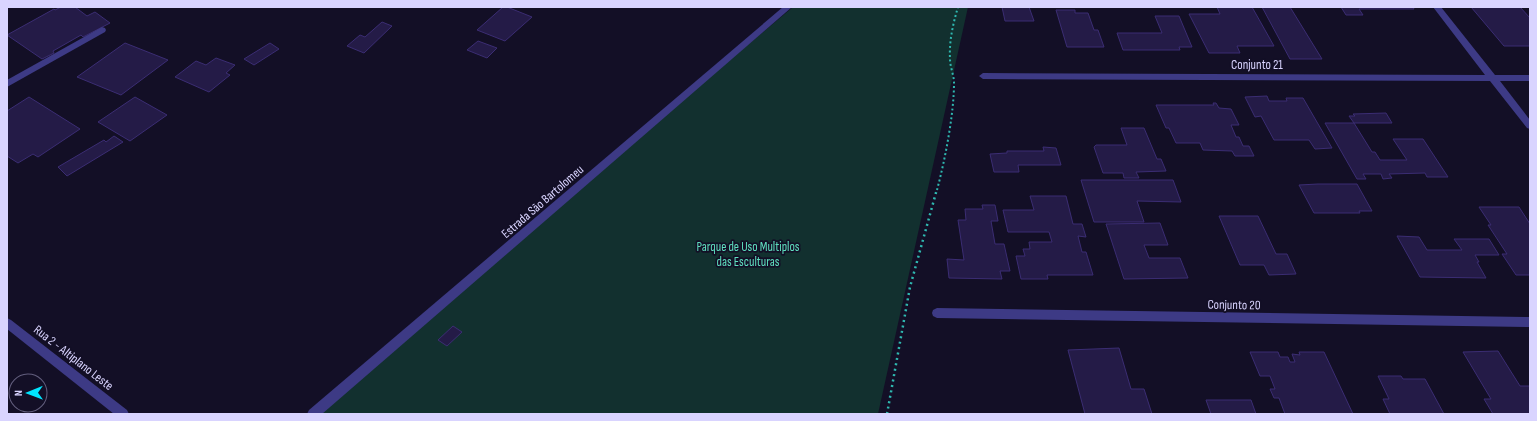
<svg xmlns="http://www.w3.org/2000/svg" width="1537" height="421" font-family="'Sofia Sans Condensed',sans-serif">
<rect width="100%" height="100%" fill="#130f26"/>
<polygon fill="#12302f" points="793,7 968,7 878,414 307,414"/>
<g fill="#241b47" stroke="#3b2d73">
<polygon points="61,7 75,7 87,16 95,12 110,23 83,37 81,35 53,51 54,53 42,59 7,35 54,9 55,10"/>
<polygon points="503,7 507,7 532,17 505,41 477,30"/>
<polygon points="1002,7 1029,7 1034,21 1005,21"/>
<polygon points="1217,7 1252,7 1274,46 1237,46 1240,53 1209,53 1189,14 1220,14"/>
<polygon points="1262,7 1290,7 1322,59 1290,59"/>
<polygon points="1341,7 1413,7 1414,9 1359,9 1363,15 1346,15"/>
<polygon points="1471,7 1520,7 1530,18 1530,46 1504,46"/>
<polygon points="1056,10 1075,10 1075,13 1088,13 1094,30 1098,30 1104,47 1067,47"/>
<polygon points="1155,16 1179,16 1192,47 1179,47 1180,50 1123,50 1117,33 1162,33"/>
<polygon points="382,22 392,26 364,53 347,46 360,35 365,37"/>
<polygon points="478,41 497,48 487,58 467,50"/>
<polygon points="125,43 168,60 121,95 77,77"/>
<polygon points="270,43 279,49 254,65 244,59"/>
<polygon points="216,58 235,65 226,73 230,75 209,92 175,77 196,61 206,65"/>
<polygon points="1267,96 1269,101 1287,101 1286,98 1303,98 1332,148 1315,149 1309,140 1274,140 1261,116 1255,117 1245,97"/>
<polygon points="29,97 80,129 38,157 33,154 18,163 7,156 7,111"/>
<polygon points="135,97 167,115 130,141 98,122"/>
<polygon points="1213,103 1216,103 1219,108 1231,109 1239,125 1231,125 1236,137 1239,137 1243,146 1249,146 1254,156 1235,156 1232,151 1203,150 1200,143 1176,143 1169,128 1166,128 1156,105 1214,105"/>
<polygon points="1386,113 1392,123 1354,123 1372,152 1375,152 1380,160 1407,160 1393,139 1423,139 1448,177 1427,177 1425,173 1389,174 1392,178 1383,179 1381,174 1363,174 1366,179 1357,179 1325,123 1354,123 1349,116 1355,116 1353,114"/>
<polygon points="1121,128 1144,128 1157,159 1161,159 1166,171 1136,172 1139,178 1124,178 1123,173 1103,173 1094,147 1096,145 1127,145"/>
<polygon points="114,136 123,142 67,176 58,167 104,140 106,142"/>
<polygon points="1043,147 1056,148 1061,165 1018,165 1019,172 994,172 990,154 1007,153 1007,151 1044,151"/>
<polygon points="1081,180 1173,180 1181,202 1137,201 1144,222 1094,222"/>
<polygon points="1318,184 1357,184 1372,211 1359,211 1360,213 1314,213 1299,185"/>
<polygon points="1030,196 1066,196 1073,224 1082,224 1086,237 1078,236 1082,252 1086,252 1093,275 1047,275 1048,279 1021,279 1016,256 1025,256 1023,249 1030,249 1029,242 1052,242 1049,232 1008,232 1003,210 1034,210"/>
<polygon points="982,205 995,205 998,221 991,221 995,244 1004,244 1010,271 1000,271 1002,279 949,278 947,259 964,260 958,220 966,220 965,209 983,209"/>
<polygon points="1479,207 1519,207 1530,224 1530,275 1516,275 1502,254 1507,254 1488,225 1491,225"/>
<polygon points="1219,216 1258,216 1276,254 1287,254 1296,274 1269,275 1264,265 1240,265"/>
<polygon points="1160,223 1168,245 1144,245 1149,258 1180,258 1188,278 1124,279 1106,224"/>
<polygon points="1397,236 1419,237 1427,250 1462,250 1454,239 1489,239 1499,255 1475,255 1479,262 1477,262 1486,278 1420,277"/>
<polygon points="453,326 462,332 447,346 438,340"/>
<polygon points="1119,348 1131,389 1144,389 1152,414 1085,414 1068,350"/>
<polygon points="1498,351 1520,386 1530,386 1530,414 1493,414 1484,399 1491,399 1463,352"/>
<polygon points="1250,352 1278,352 1280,357 1288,357 1290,362 1295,362 1292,354 1300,355 1299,352 1324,352 1353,414 1285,414 1279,398 1274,398 1270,389 1275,389 1270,376 1260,376"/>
<polygon points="1378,376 1401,376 1403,379 1425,379 1444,414 1390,414 1383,399 1389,399"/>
<polygon points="1206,400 1251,400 1256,414 1211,414"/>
</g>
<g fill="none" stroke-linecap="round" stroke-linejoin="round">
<path stroke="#2fb8b0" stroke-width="2" stroke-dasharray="2 2.5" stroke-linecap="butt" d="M 937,190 C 945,160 954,114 954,83 C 954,75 950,67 950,59 C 949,41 953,24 958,7"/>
<polyline stroke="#2fb8b0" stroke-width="2.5" stroke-dasharray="2 3.5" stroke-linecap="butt" points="887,414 910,287 937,189"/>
<g fill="#3d3a85" fill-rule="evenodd">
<polygon points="1433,7 1441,7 1495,75 1530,75 1530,81 1500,81 1530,120 1530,129 1527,128 1490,81 983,79 979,76 983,73 1485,75"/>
<polygon points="102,27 105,28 106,30 105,32 7,87 7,80"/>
<polygon points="937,308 1530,317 1530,327 937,318 933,316 932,313 933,310"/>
<polygon points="7,318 11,320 127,410 129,414 114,414 7,329"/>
</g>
<polygon fill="#3d3a85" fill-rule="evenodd" points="783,7 792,7 322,414 307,414 309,410"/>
</g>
<g text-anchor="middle" stroke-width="3.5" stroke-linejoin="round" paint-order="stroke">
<g font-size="13" fill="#d9d4ff" stroke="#130f26">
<text x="1257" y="69">Conjunto 21</text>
<text transform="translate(542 201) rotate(-41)" y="5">Estrada São Bartolomeu</text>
<text transform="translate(1234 304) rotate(1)" y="5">Conjunto 20</text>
<text transform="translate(74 357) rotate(38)" y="5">Rua 2 - Altiplano Leste</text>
</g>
<g font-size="13" fill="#5fe0c0" stroke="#130f26">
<text x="748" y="251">Parque de Uso Multiplos<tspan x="748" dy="15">das Esculturas</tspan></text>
</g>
</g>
<rect width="1537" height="421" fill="none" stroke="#d9d4ff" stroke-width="16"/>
<g transform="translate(28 393) rotate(269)"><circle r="19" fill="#130f26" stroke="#625e7d"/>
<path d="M0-3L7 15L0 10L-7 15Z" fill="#00e5ff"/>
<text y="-6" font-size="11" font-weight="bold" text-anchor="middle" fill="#d9d4ff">N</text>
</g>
</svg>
